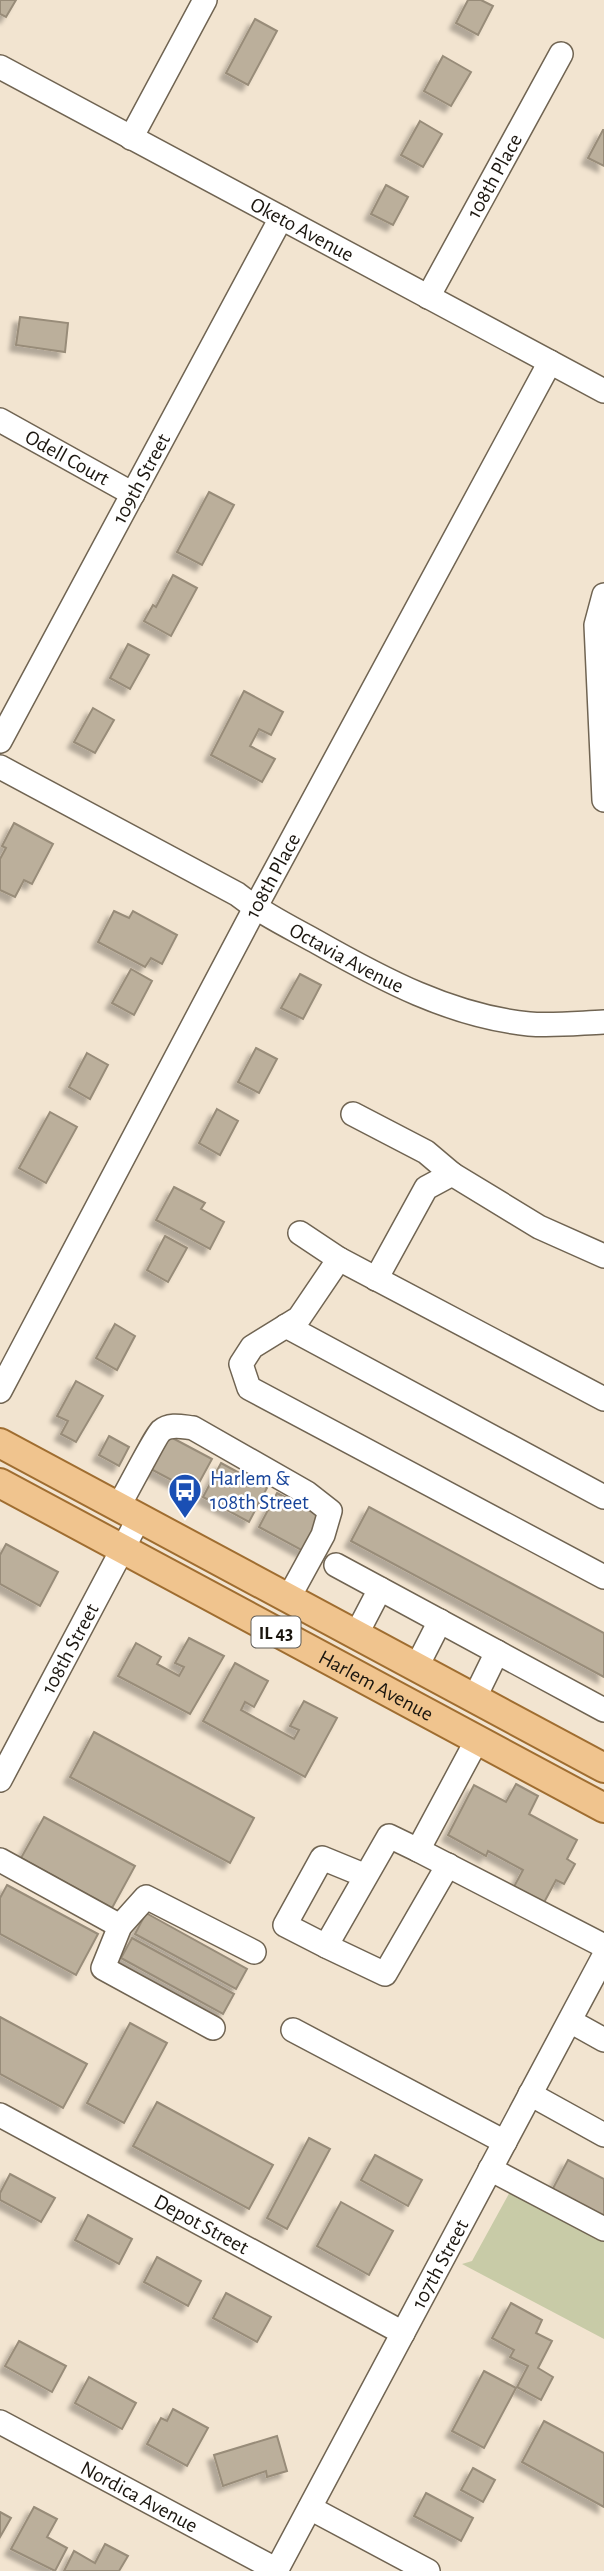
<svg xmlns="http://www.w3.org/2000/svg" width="604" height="2571" font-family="'Alegreya Sans',sans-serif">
<defs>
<filter id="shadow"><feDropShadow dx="-6" dy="6" stdDeviation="2" flood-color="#0004"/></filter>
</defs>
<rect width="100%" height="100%" fill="#f2e4d0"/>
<polygon fill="#c8cba7" points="511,2190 604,2237 604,2339 462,2264 472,2261"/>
<g fill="#bbaf9b" stroke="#988c79" stroke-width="2" filter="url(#shadow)">
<polygon points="0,0 16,0 6,17 0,14"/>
<polygon points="468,0 481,0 493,6 478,35 456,23"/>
<polygon points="255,19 277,31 248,85 226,73"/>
<polygon points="443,56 471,72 451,106 424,91"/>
<polygon points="420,121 442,134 423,167 401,155"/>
<polygon points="603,130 604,130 604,166 588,158"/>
<polygon points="386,185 408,197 393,225 371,214"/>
<polygon points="20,317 68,323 65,352 16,345"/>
<polygon points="209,492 234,505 202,565 177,552"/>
<polygon points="173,575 197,588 171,636 144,621 153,605 156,607"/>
<polygon points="128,644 149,655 130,689 110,678"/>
<polygon points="244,691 283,712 271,735 259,729 250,746 275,759 262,782 211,755"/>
<polygon points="93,708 114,720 95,753 74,742"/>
<polygon points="14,823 53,844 32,884 24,880 15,897 0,890 0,859 6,848 2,846"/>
<polygon points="114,911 129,918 133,911 177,935 162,964 151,958 145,967 98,942"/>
<polygon points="131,969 152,981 134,1015 112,1003"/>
<polygon points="300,974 321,985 303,1019 281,1008"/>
<polygon points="256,1048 277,1059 259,1093 238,1082"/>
<polygon points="87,1053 108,1065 90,1099 69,1087"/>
<polygon points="217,1109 238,1121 220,1155 199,1143"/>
<polygon points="50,1112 77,1127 46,1183 19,1168"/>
<polygon points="174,1187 205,1203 201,1209 224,1222 210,1249 156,1220"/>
<polygon points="165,1236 187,1248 168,1282 147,1270"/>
<polygon points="115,1324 135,1336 117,1370 96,1358"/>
<polygon points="76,1381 103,1396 76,1442 61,1434 68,1421 57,1416"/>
<polygon points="165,1434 212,1459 194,1492 147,1467"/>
<polygon points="109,1436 129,1447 119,1466 99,1455"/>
<polygon points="221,1463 267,1488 249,1522 203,1497"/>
<polygon points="277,1493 324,1518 305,1552 259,1527"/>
<polygon points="369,1507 604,1633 604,1677 351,1541"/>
<polygon points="6,1544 58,1572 40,1606 0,1584 0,1555"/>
<polygon points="189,1638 224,1656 190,1714 118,1676 136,1643 161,1657 157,1664 179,1676 184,1667 175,1663"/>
<polygon points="235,1663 268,1681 254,1707 245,1702 241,1710 294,1739 299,1730 290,1726 304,1701 337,1718 305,1777 203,1721"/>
<polygon points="94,1732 254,1818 230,1863 70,1777"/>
<polygon points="516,1784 538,1796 529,1814 577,1840 567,1859 575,1864 564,1884 556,1880 540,1910 510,1894 523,1870 488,1851 486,1856 448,1835 474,1785 506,1802"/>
<polygon points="44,1817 135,1866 112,1908 21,1858"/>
<polygon points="7,1885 98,1934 76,1975 0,1934 0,1898"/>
<polygon points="146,1913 247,1969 236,1989 135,1934"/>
<polygon points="132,1938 234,1994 223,2014 121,1958"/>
<polygon points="0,2017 87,2064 63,2108 0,2074"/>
<polygon points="130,2023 167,2043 124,2123 87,2103"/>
<polygon points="157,2102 273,2165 249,2209 133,2146"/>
<polygon points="309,2138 330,2149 287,2229 267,2218"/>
<polygon points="375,2155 422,2180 408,2206 361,2180"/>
<polygon points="568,2160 604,2179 604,2223 550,2194"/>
<polygon points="10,2174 55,2198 41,2222 0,2200 0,2193"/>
<polygon points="341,2202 393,2231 369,2275 317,2246"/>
<polygon points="88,2215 132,2239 119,2264 75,2240"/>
<polygon points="157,2257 201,2281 188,2306 144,2282"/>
<polygon points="226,2293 271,2317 257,2342 213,2318"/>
<polygon points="511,2303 542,2320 536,2333 552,2341 538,2368 553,2377 541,2400 517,2387 528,2366 510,2357 514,2350 492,2338"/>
<polygon points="19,2341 66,2366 52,2392 5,2366"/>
<polygon points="484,2371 516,2388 484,2448 452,2431"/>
<polygon points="89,2377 136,2403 122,2429 75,2403"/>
<polygon points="173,2409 208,2428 187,2466 147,2444 161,2418 167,2421"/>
<polygon points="544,2421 604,2453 604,2507 522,2462"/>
<polygon points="277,2436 287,2471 267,2477 266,2471 223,2486 214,2455"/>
<polygon points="473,2468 495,2480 483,2502 461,2490"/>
<polygon points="426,2493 473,2518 461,2541 414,2516"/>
<polygon points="34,2507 57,2519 47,2537 67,2548 55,2571 11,2549"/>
<polygon points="0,2512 11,2518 0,2537"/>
<polygon points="105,2544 128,2556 119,2571 64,2571 74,2551 95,2563"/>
</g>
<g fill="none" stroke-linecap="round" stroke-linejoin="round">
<defs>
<g id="minor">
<path id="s1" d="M 0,67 L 604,391"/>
<polyline points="131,138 205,0"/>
<path id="s2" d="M 428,297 L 561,54"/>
<path id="s3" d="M 0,420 L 133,494"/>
<polyline points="604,595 596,625 604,800"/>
<path id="s4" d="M 0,741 L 281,218"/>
<path id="s5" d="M 0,767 L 237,894 C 261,913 288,926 315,941 C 382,979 451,1016 529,1024 C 553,1026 580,1023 604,1022"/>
<polyline points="353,1114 426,1152 452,1174 539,1227 604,1256"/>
<polyline points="300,1233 339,1259 604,1399"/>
<polyline points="339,1259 299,1318 252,1347 241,1364 249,1388 604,1577"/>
<polyline points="376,1279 426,1188 452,1174"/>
<polyline points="286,1326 604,1497"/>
<path id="s6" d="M 0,1391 L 255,908 L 550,362"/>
<path d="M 118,1507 C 126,1494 156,1435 161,1431 C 170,1423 183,1427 193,1428 L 307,1493 L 330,1511 L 323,1535 L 288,1599"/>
<polyline points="336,1565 604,1710"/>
<polyline points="356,1635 380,1589"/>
<polyline points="416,1668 440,1621"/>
<polyline points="474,1699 497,1652"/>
<path id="s7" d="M 0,1780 L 139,1518"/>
<polyline points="418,1850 604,1946"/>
<polyline points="0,1860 120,1926"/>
<polyline points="366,1876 322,1858 285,1925 326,1946 389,1836 418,1850 477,1740"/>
<polyline points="326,1946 385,1974 448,1865"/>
<polyline points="570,2021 604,2040"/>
<polyline points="213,2028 103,1968 120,1926 146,1897 254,1952"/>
<polyline points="293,2030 505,2142"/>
<polyline points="530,2094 604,2135"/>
<path id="s8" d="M 0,2115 L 403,2333"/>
<polyline points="490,2169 604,2229"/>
<path id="s9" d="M 0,2422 L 277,2570"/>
<polyline points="310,2508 428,2571"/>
<path id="s10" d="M 276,2571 L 604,1956"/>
</g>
<g id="major">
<polyline points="0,1443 604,1768"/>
<path id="s11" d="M 0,1483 L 604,1808"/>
</g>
</defs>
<use href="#minor" stroke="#706452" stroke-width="26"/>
<use href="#major" stroke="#9f6d30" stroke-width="32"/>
<use href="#minor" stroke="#fff" stroke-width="23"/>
<use href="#major" stroke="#f0c48e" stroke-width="28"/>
</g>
<defs>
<symbol id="bus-pin" viewBox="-11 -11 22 30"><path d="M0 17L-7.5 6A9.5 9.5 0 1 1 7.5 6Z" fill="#1a4fb4" stroke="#fff"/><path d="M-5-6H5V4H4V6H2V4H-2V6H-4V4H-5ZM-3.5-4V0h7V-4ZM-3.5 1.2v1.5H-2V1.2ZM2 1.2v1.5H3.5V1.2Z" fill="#fff"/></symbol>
</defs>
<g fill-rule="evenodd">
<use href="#bus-pin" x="166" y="1471" width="38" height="52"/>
</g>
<g text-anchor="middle" stroke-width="5" stroke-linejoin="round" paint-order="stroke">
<rect fill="#fff" stroke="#5f5c57" stroke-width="2" x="251.5" y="1616.5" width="49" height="31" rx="5"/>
<g font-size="19" font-weight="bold" fill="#1b160f">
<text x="276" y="1639">IL 43</text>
</g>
<g font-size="21" fill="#1b160f" stroke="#fff">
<text dy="7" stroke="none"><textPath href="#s2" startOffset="138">108th Place</textPath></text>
<text dy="7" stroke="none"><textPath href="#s1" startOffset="343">Oketo Avenue</textPath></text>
<text dy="7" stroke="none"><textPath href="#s3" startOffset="77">Odell Court</textPath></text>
<text dy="7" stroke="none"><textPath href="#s4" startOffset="298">109th Street</textPath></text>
<text dy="7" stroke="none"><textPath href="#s6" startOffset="583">108th Place</textPath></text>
<text dy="7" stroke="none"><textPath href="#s5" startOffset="396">Octavia Avenue</textPath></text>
<text dy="7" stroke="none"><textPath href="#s7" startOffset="149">108th Street</textPath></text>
<text dy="7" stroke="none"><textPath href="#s11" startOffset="427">Harlem Avenue</textPath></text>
<text dy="7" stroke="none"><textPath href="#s8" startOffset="229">Depot Street</textPath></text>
<text dy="7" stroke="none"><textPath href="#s10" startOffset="348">107th Street</textPath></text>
<text dy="7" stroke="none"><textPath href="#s9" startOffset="158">Nordica Avenue</textPath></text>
</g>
<g font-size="21" fill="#164399" stroke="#fff" text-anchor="start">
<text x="210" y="1485">Harlem &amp;<tspan x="210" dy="24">108th Street</tspan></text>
</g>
</g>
</svg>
